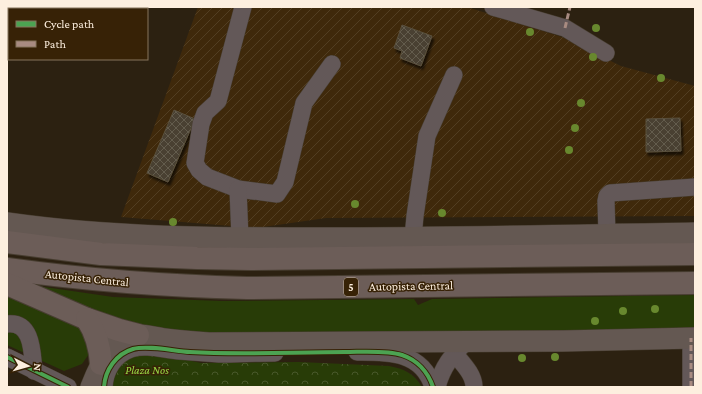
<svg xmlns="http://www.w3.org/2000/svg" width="702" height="394" font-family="'Crimson Pro',serif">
<defs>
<pattern id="industrial-furrows" width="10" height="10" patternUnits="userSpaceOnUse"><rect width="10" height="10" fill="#3f290b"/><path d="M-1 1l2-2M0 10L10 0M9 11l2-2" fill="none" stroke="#523e22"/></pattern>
<pattern id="park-crowns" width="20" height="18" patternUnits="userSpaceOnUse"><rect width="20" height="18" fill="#283c07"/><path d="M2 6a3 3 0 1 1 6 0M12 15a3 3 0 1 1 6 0" fill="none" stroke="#48582b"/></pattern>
<pattern id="building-cross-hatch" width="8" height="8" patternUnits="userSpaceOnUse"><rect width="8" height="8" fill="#484030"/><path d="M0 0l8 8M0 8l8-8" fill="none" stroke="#635c4e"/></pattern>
<filter id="shadow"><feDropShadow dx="2" dy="3.5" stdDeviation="1" flood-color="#0009"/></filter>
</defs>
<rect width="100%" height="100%" fill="#2c2111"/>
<polygon fill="url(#industrial-furrows)" points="198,7 467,7 562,37 621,66 695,86 695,216 326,218 256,228 121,217"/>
<g fill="#283c07">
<polygon points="38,286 113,297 222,301 414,299 418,305 432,299 695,295 695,329 526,333 195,335 115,321"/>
<polygon points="7,289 84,325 91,351 82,364 64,371 7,345"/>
</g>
<path fill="url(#park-crowns)" d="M 145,351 L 201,363 L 299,362 L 389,366 C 404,369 414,373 422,387 L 113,387 L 112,384 L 118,363 Z"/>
<g fill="url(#building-cross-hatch)" stroke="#5a503d" filter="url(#shadow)">
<polygon points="402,25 432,36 421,66 400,58 402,51 394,48"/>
<polygon points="174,110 195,119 168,182 147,173"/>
<polygon points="680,118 681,151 646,152 646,119"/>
</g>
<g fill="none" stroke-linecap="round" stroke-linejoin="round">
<defs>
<g id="minor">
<polyline points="243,7 218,101 205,113 201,124 195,163 199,170 207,177 238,189 277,194 285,182 304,103 332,64"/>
<polyline points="493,7 565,28 606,53"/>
<polyline points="238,189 240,238"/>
<polyline points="607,235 606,201 607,196 610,193 695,187"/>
<polyline points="413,238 415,216 427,136 454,75"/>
<path d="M 7,324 C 33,321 32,353 34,371"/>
<path d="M 357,352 C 388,352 422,351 433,387"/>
<path d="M 454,353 C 462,363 474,374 474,387"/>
<polyline points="7,357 68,387"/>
<path d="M 104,387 C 105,370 114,355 131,349 C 146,344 164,350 179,351 C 193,352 206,353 219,354 C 238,354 256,353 275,353"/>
<path d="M 437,387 C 442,368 452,353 468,341"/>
<polyline points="691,387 691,338"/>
</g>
<g id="major">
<path d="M 7,223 C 112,238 215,238 321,238 C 446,238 570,235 695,233"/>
<path d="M 91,387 C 99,367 112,334 138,335 C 147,335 156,338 165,339 C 180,341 194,342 209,343 L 563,341 L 695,338"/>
</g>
<g id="highway">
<polyline points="7,242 101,254 197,258 250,259 695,254"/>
<path d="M 7,269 C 87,280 167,286 247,288 L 695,283"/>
<polyline points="7,284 87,319 119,330 138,335"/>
<path d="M 87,319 C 96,333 100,347 101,364"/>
</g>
</defs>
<use href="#minor" stroke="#473d30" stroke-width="18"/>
<use href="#major" stroke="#473d30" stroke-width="22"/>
<use href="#highway" stroke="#473d30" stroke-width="24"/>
<use href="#minor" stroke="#635858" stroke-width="17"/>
<use href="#major" stroke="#645852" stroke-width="21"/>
<use href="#highway" stroke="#6c5d58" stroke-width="22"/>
<g stroke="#a88b81" stroke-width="3" stroke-dasharray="6 3" stroke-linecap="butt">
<polyline points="565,28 570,7"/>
<polyline points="691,387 691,338"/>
</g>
<defs>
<g id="cycleway">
<polyline points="7,357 68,387"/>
<path d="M 104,387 C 105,370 116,354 133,349 C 148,345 174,351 190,352 C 242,355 293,352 345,352 C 362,352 387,350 402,355 C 417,360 428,372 433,387"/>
</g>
</defs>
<use href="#cycleway" stroke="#372206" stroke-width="6"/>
<use href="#cycleway" stroke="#4ca352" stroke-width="4"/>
</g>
<g fill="#68882e">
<circle cx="596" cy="28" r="4"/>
<circle cx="530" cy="32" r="4"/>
<circle cx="593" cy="57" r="4"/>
<circle cx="661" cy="78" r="4"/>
<circle cx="581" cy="103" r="4"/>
<circle cx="575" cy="128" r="4"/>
<circle cx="569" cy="150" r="4"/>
<circle cx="355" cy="204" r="4"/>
<circle cx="442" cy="213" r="4"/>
<circle cx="173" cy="222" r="4"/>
<circle cx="655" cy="309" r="4"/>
<circle cx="623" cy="311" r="4"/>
<circle cx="595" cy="321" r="4"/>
<circle cx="555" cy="357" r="4"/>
<circle cx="522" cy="358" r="4"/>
</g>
<g text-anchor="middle" stroke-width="3" stroke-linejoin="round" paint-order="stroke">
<rect fill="#372206" stroke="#c2b29e" stroke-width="1" x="344" y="278" width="14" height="18" rx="3"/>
<g font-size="11" font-weight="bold" fill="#fdefdf">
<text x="351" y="291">5</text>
</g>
<g font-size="12" fill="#fdefdf" stroke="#372206">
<text transform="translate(87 278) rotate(6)" y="4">Autopista Central</text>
<text transform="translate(411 286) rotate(-1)" y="4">Autopista Central</text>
</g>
<g font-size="12" font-style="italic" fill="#9adc45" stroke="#372206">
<text x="147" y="374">Plaza Nos</text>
</g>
</g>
<rect width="702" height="394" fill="none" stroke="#fdefdf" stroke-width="16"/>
<rect x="8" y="8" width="140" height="52" fill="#372206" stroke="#86745d"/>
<rect x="16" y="21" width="20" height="6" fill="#4ca352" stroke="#86745d"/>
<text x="44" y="28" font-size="12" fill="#fdefdf">Cycle path</text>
<rect x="16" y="41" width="20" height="6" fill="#a88b81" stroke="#86745d"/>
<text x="44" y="48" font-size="12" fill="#fdefdf">Path</text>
<g transform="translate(28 366) rotate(96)" stroke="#372206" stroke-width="3" paint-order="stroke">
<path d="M0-3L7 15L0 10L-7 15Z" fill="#fdefdf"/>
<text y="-6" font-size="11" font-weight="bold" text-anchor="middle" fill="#fdefdf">N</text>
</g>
</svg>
